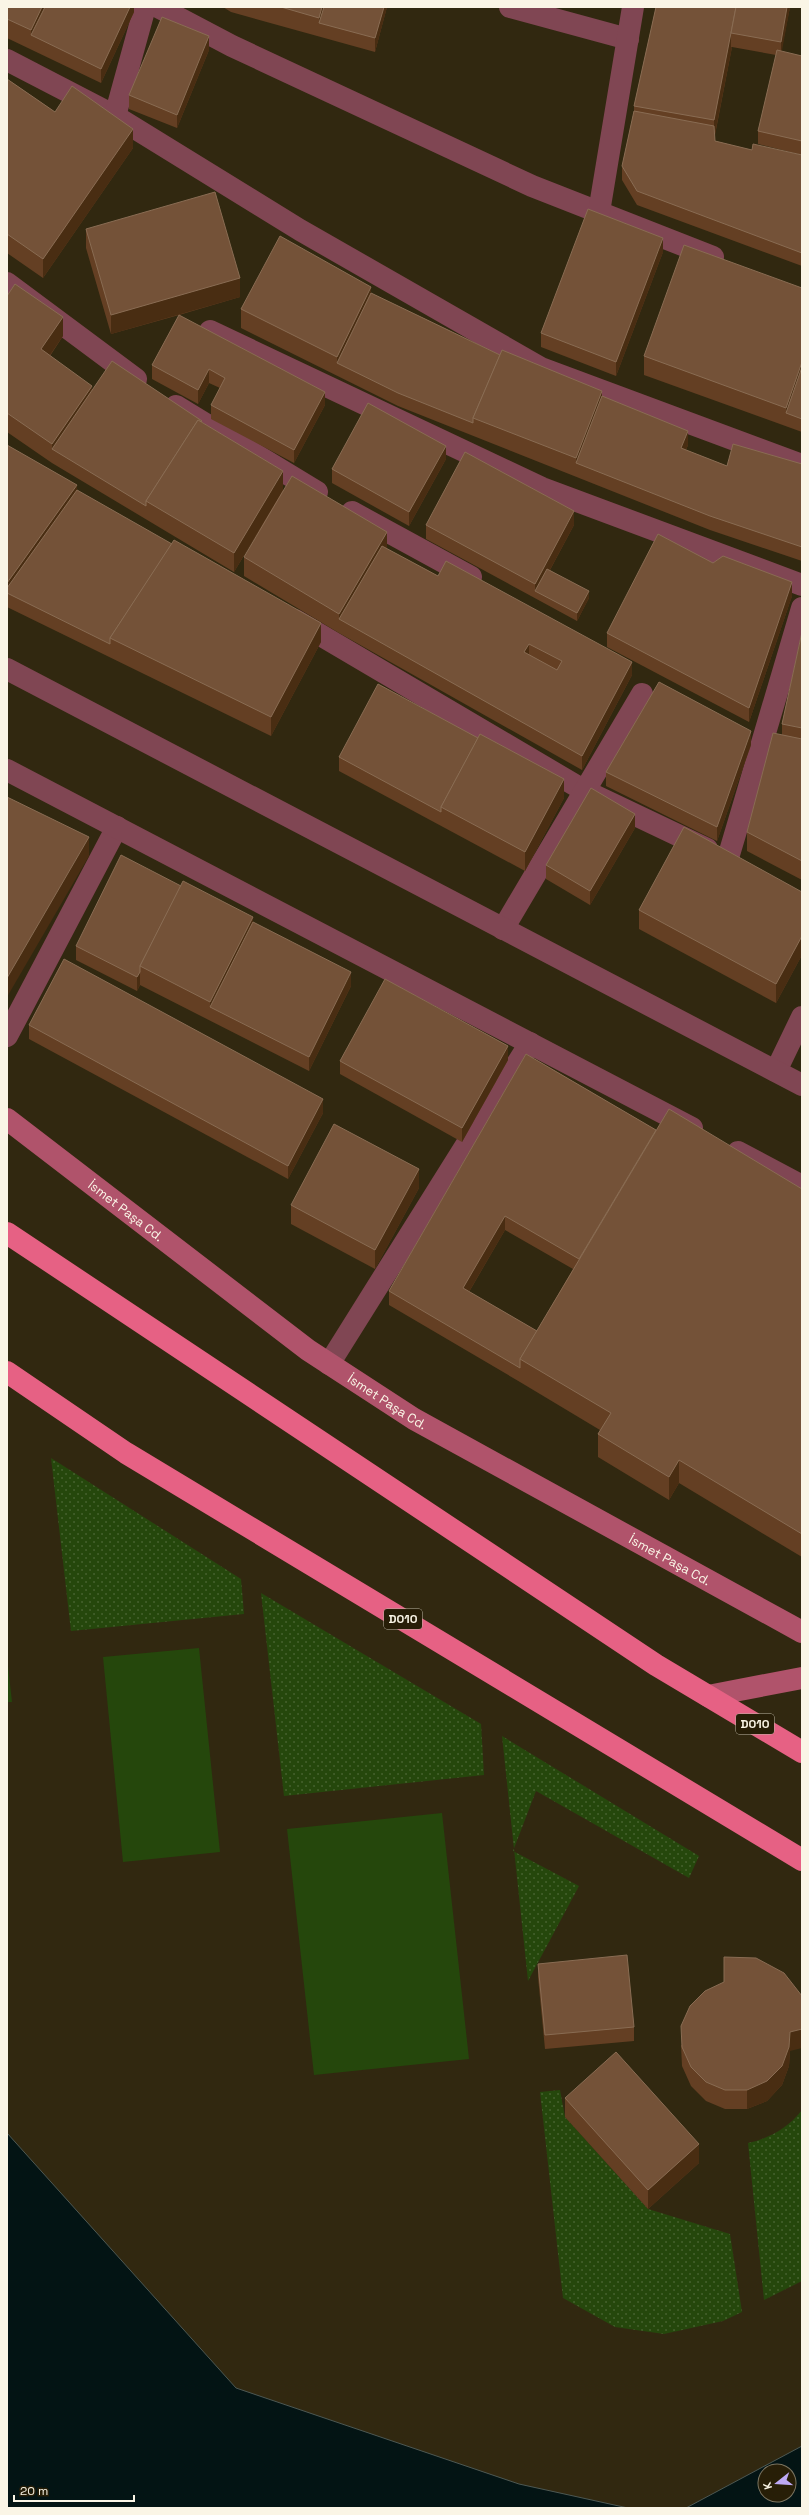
<svg xmlns="http://www.w3.org/2000/svg" width="809" height="2515" font-family="'Space Grotesk',sans-serif">
<defs>
<pattern id="grass-dots" width="8" height="8" patternUnits="userSpaceOnUse"><rect width="8" height="8" fill="#25470c"/><path d="M2 2h.1M6 6h.1" fill="none" stroke="#46622f" stroke-width="1.8" stroke-linecap="round"/></pattern>
</defs>
<rect width="100%" height="100%" fill="#312810"/>
<g fill="url(#grass-dots)">
<polygon points="51,1458 241,1579 244,1614 71,1631"/>
<polygon points="261,1593 481,1724 484,1775 284,1796"/>
<polygon points="502,1736 699,1856 689,1878 536,1791 513,1851 579,1886 528,1981"/>
<polygon points="560,2090 565,2117 648,2209 730,2234 742,2312 723,2321 664,2334 615,2327 563,2298 540,2092"/>
<path d="M 802,2110 L 802,2281 L 764,2300 L 748,2143 C 770,2138 788,2128 802,2110 Z"/>
</g>
<g fill="#25470c">
<polygon points="199,1648 220,1852 123,1862 103,1657"/>
<polygon points="7,1657 12,1702 7,1702"/>
<polygon points="442,1813 469,2059 314,2075 287,1829"/>
</g>
<g fill="#031414" stroke="#4d5853" fill-rule="evenodd">
<polygon points="7,2133 236,2388 519,2484 628,2508 7,2508"/>
<path d="M 802,2446 L 802,2508 L 686,2508 ZM 765,2471 L 789,2471 L 789,2495 L 765,2495 Z"/>
</g>
<g fill="none" stroke-linecap="round" stroke-linejoin="round">
<g stroke="#804653" stroke-width="22">
<polyline points="158,7 232,46 532,186 713,257"/>
<polyline points="510,7 628,39"/>
<polyline points="7,60 115,116 300,230 541,368 802,465"/>
<polyline points="115,116 145,7"/>
<polyline points="599,212 633,7"/>
<polyline points="7,283 136,379"/>
<polyline points="210,331 542,488 802,585"/>
<polyline points="176,406 317,492"/>
<polyline points="352,512 471,577"/>
<polyline points="295,620 585,791 707,849"/>
<polyline points="728,858 802,608"/>
<polyline points="503,929 642,694"/>
<polyline points="7,1036 117,827"/>
<polyline points="776,1071 802,1017"/>
<polyline points="329,1364 530,1043"/>
</g>
<g stroke="#804653" stroke-width="22">
<polyline points="7,669 802,1085"/>
<polyline points="7,770 692,1128"/>
<polyline points="738,1152 802,1186"/>
</g>
<g stroke="#b0536b" stroke-width="22">
<path id="s1" d="M 7,1119 L 308,1350 L 414,1419 L 802,1632"/>
<polyline points="708,1696 802,1678"/>
</g>
<g stroke="#e66184" stroke-width="22">
<polyline points="7,1233 656,1665 802,1752"/>
<polyline points="7,1372 126,1453 802,1860"/>
</g>
</g>
<g fill="#643f23" fill-rule="evenodd">
<polygon points="7,7 134,7 134,12 101,83 7,38"/>
<polygon points="223,7 387,7 375,52 231,12"/>
<polygon points="656,7 790,7 781,52 802,56 802,155 758,144 758,131 776,55 732,47 715,135 715,141 752,150 802,155 802,266 637,205 622,180 622,166 634,111 634,106"/>
<polygon points="209,50 177,128 129,109 129,95"/>
<polygon points="7,79 55,112 133,148 43,278 7,253"/>
<polygon points="86,229 240,297 179,315 325,405 294,463 211,419 211,405 220,388 209,383 198,404 152,379 152,365 179,315 111,334 86,248"/>
<polygon points="663,252 616,376 541,347 541,333"/>
<polygon points="802,288 802,432 644,375 644,356"/>
<polygon points="371,293 500,355 602,396 688,445 686,450 727,466 802,464 802,561 710,530 398,406 241,328 241,309"/>
<polygon points="7,296 63,336 50,356 92,390 202,422 283,490 387,549 438,576 632,675 582,770 339,633 244,576 244,557 265,521 234,572 52,463 7,432"/>
<polygon points="7,445 77,490 321,642 271,736 7,607"/>
<polygon points="446,459 409,526 332,483 332,469"/>
<polygon points="426,525 574,525 550,570 589,598 577,621 426,539"/>
<polygon points="792,596 749,722 607,647 607,633"/>
<polygon points="802,632 802,880 747,851 747,832 782,735 782,724"/>
<polygon points="751,745 717,841 606,786 606,772"/>
<polygon points="339,757 564,798 525,871 339,771"/>
<polygon points="635,828 590,905 546,879 546,865"/>
<polygon points="181,886 253,922 351,986 309,1071 140,985 137,991 76,960 76,946"/>
<polygon points="802,892 802,955 776,1003 639,929 639,910"/>
<polygon points="29,1025 323,1113 288,1179 29,1039"/>
<path d="M 526,1054 L 656,1130 L 802,1189 L 802,1557 L 679,1483 L 669,1500 L 598,1457 L 598,1434 L 600,1430 L 520,1382 L 389,1305 L 389,1291 ZM 505,1230 L 573,1269 L 537,1331 L 469,1292 Z"/>
<polygon points="508,1060 462,1142 340,1074 340,1061"/>
<polygon points="419,1188 375,1269 291,1224 291,1205"/>
<polygon points="538,1964 634,2027 634,2041 545,2049 538,1977"/>
<polygon points="681,2045 790,2051 789,2066 782,2085 767,2101 747,2109 725,2109 706,2101 691,2086 682,2066"/>
<polygon points="565,2098 699,2163 648,2209 565,2117"/>
</g>
<g fill="#492d12">
<polygon points="42,7 51,7 31,35 31,30"/>
<polygon points="130,7 134,7 134,12 101,83 101,69"/>
<polygon points="322,7 328,7 319,23 319,37 319,18"/>
<polygon points="384,7 387,7 375,52 375,38"/>
<polygon points="736,7 731,33 731,47 732,47 714,139 714,120"/>
<polygon points="787,7 790,7 781,56 781,42"/>
<polygon points="209,36 209,50 177,128 177,115"/>
<polygon points="133,129 133,148 43,278 43,259"/>
<polygon points="663,238 663,252 616,376 616,362"/>
<polygon points="240,278 240,297 111,334 111,315"/>
<polygon points="371,287 371,306 337,363 337,357"/>
<polygon points="63,317 63,336 41,368 41,349"/>
<polygon points="802,362 802,381 786,413 786,408"/>
<polygon points="209,369 209,383 198,404 198,390"/>
<polygon points="92,386 92,405 52,449 52,444"/>
<polygon points="602,391 602,410 576,463 576,458"/>
<polygon points="325,392 325,405 294,463 294,450"/>
<polygon points="688,431 688,445 681,462 681,448"/>
<polygon points="446,446 446,459 409,526 409,512"/>
<polygon points="283,471 283,490 234,572 234,553"/>
<polygon points="77,485 77,504 7,593 7,583"/>
<polygon points="574,511 574,525 538,592 535,591 535,584"/>
<polygon points="387,532 387,551 339,619 339,614"/>
<polygon points="792,582 792,596 749,722 749,708"/>
<polygon points="589,591 589,598 577,621 577,613"/>
<polygon points="321,623 321,642 271,736 271,717"/>
<polygon points="529,644 529,658 524,652"/>
<polygon points="632,662 632,675 582,770 582,756"/>
<polygon points="751,731 751,745 717,841 717,827"/>
<polygon points="564,779 564,798 525,871 525,852"/>
<polygon points="635,814 635,828 590,905 590,891"/>
<polygon points="89,837 89,856 7,997 7,978"/>
<polygon points="253,917 253,936 210,1007 210,1021 210,1002"/>
<polygon points="802,936 802,955 776,1003 776,984"/>
<polygon points="140,972 140,985 137,991 137,977"/>
<polygon points="351,972 351,986 309,1071 309,1057"/>
<polygon points="508,1046 508,1060 462,1142 462,1128"/>
<polygon points="323,1099 323,1113 288,1179 288,1166"/>
<polygon points="419,1169 419,1188 375,1269 375,1250"/>
<polygon points="505,1216 505,1230 463,1302 463,1288"/>
<polygon points="679,1460 679,1483 669,1500 669,1477"/>
<polygon points="802,2029 802,2048 790,2051 789,2066 782,2085 767,2101 747,2109 747,2090 790,2032"/>
<polygon points="699,2144 699,2163 648,2209 648,2190"/>
</g>
<g fill="#745238" stroke="#896c53" fill-rule="evenodd">
<polygon points="7,7 42,7 31,30 7,19"/>
<polygon points="45,7 130,7 101,69 31,35"/>
<polygon points="281,7 322,7 319,18"/>
<polygon points="324,7 384,7 375,38 319,23"/>
<polygon points="656,7 736,7 714,120 634,106"/>
<polygon points="736,7 787,7 781,42 731,33"/>
<polygon points="162,17 209,36 177,115 129,95"/>
<polygon points="777,50 802,56 802,141 758,131"/>
<polygon points="7,79 55,112 72,86 133,129 43,259 7,234"/>
<polygon points="634,111 714,126 715,141 752,150 753,144 802,155 802,253 637,191 622,166"/>
<polygon points="215,192 240,278 111,315 86,229"/>
<polygon points="588,209 663,238 616,362 541,333"/>
<polygon points="280,236 371,287 337,357 241,309"/>
<polygon points="684,245 802,288 802,362 786,408 644,356"/>
<polygon points="15,284 63,317 41,349 92,386 52,444 7,413 7,296"/>
<polygon points="371,293 500,355 473,418 473,423 398,393 337,363"/>
<polygon points="179,315 325,392 294,450 211,405 225,378 209,369 198,390 152,365"/>
<polygon points="502,350 602,391 576,458 473,418"/>
<polygon points="112,361 202,421 201,422 198,420 146,501 146,506 52,449"/>
<polygon points="802,367 802,419 786,413"/>
<polygon points="602,396 688,431 681,448 727,466 733,444 802,464 802,547 710,516 576,463"/>
<polygon points="368,403 446,446 409,512 332,469"/>
<polygon points="198,420 283,471 234,553 146,501"/>
<polygon points="7,445 77,485 7,583"/>
<polygon points="465,452 574,511 535,584 426,525"/>
<polygon points="292,476 387,532 339,614 244,557"/>
<polygon points="77,490 172,544 110,638 110,644 7,593 7,588"/>
<polygon points="658,534 713,563 723,556 792,582 749,708 607,633"/>
<polygon points="174,540 321,623 271,717 110,638"/>
<path d="M 382,546 L 438,576 L 446,561 L 632,662 L 582,756 L 339,619 ZM 529,644 L 562,661 L 557,670 L 524,652 Z"/>
<polygon points="547,569 589,591 577,613 535,591"/>
<polygon points="802,632 802,728 782,724"/>
<polygon points="659,682 751,731 717,827 606,772"/>
<polygon points="378,684 478,738 441,807 441,812 339,757"/>
<polygon points="773,733 802,739 802,861 747,832"/>
<polygon points="480,734 564,779 525,852 441,807"/>
<polygon points="591,788 635,814 590,891 546,865"/>
<polygon points="7,797 89,837 7,978"/>
<polygon points="684,827 802,892 802,936 776,984 639,910"/>
<polygon points="121,855 181,886 140,966 140,972 137,977 76,946"/>
<polygon points="183,881 253,917 210,1002 140,966"/>
<polygon points="253,922 351,972 309,1057 210,1007"/>
<polygon points="64,959 323,1099 288,1166 29,1025"/>
<polygon points="385,979 508,1046 462,1128 340,1061"/>
<polygon points="526,1054 656,1130 579,1259 505,1216 463,1288 537,1331 520,1359 520,1368 389,1291"/>
<polygon points="669,1109 802,1189 802,1534 679,1460 669,1477 598,1434 611,1413 520,1359"/>
<polygon points="334,1124 419,1169 375,1250 291,1205"/>
<polygon points="627,1955 634,2027 545,2035 538,1964"/>
<polygon points="724,1957 756,1958 784,1973 802,1996 802,2029 790,2032 789,2047 782,2066 767,2081 747,2090 725,2090 706,2082 691,2067 682,2047 681,2026 690,2006 705,1991 724,1982"/>
<polygon points="616,2052 699,2144 648,2190 565,2098"/>
</g>
<g text-anchor="middle" stroke-width="3" stroke-linejoin="round" paint-order="stroke">
<g fill="#271e07" stroke="#bbb4a3" stroke-width="1">
<rect x="384" y="1609" width="38" height="20" rx="3"/>
<rect x="736" y="1714" width="38" height="20" rx="3"/>
</g>
<g font-size="12" font-weight="bold" fill="#faf5e6">
<text x="403" y="1623">D010</text>
<text x="755" y="1728">D010</text>
</g>
<g font-size="13" fill="#faf5e6" stroke="#271e07">
<text dy="5" stroke="none"><textPath href="#s1" startOffset="150">İsmet Paşa Cd.</textPath></text>
<text dy="5" stroke="none"><textPath href="#s1" startOffset="474">İsmet Paşa Cd.</textPath></text>
<text dy="5" stroke="none"><textPath href="#s1" startOffset="798">İsmet Paşa Cd.</textPath></text>
</g>
</g>
<rect width="809" height="2515" fill="none" stroke="#faf5e6" stroke-width="16"/>
<g transform="translate(777 2483) rotate(253)"><circle r="19" fill="#271e07" stroke="#7b7460"/>
<path d="M0-3L7 15L0 10L-7 15Z" fill="#bda9f5"/>
<text y="-6" font-size="11" font-weight="bold" text-anchor="middle" fill="#faf5e6">K</text>
</g>
<path d="M14 2495v6h120v-6" fill="none" stroke="#faf5e6" stroke-width="2"/>
<text x="20" y="2495" font-size="12" fill="#faf5e6" stroke="#271e07" stroke-width="3" paint-order="stroke">20 m</text>
</svg>
